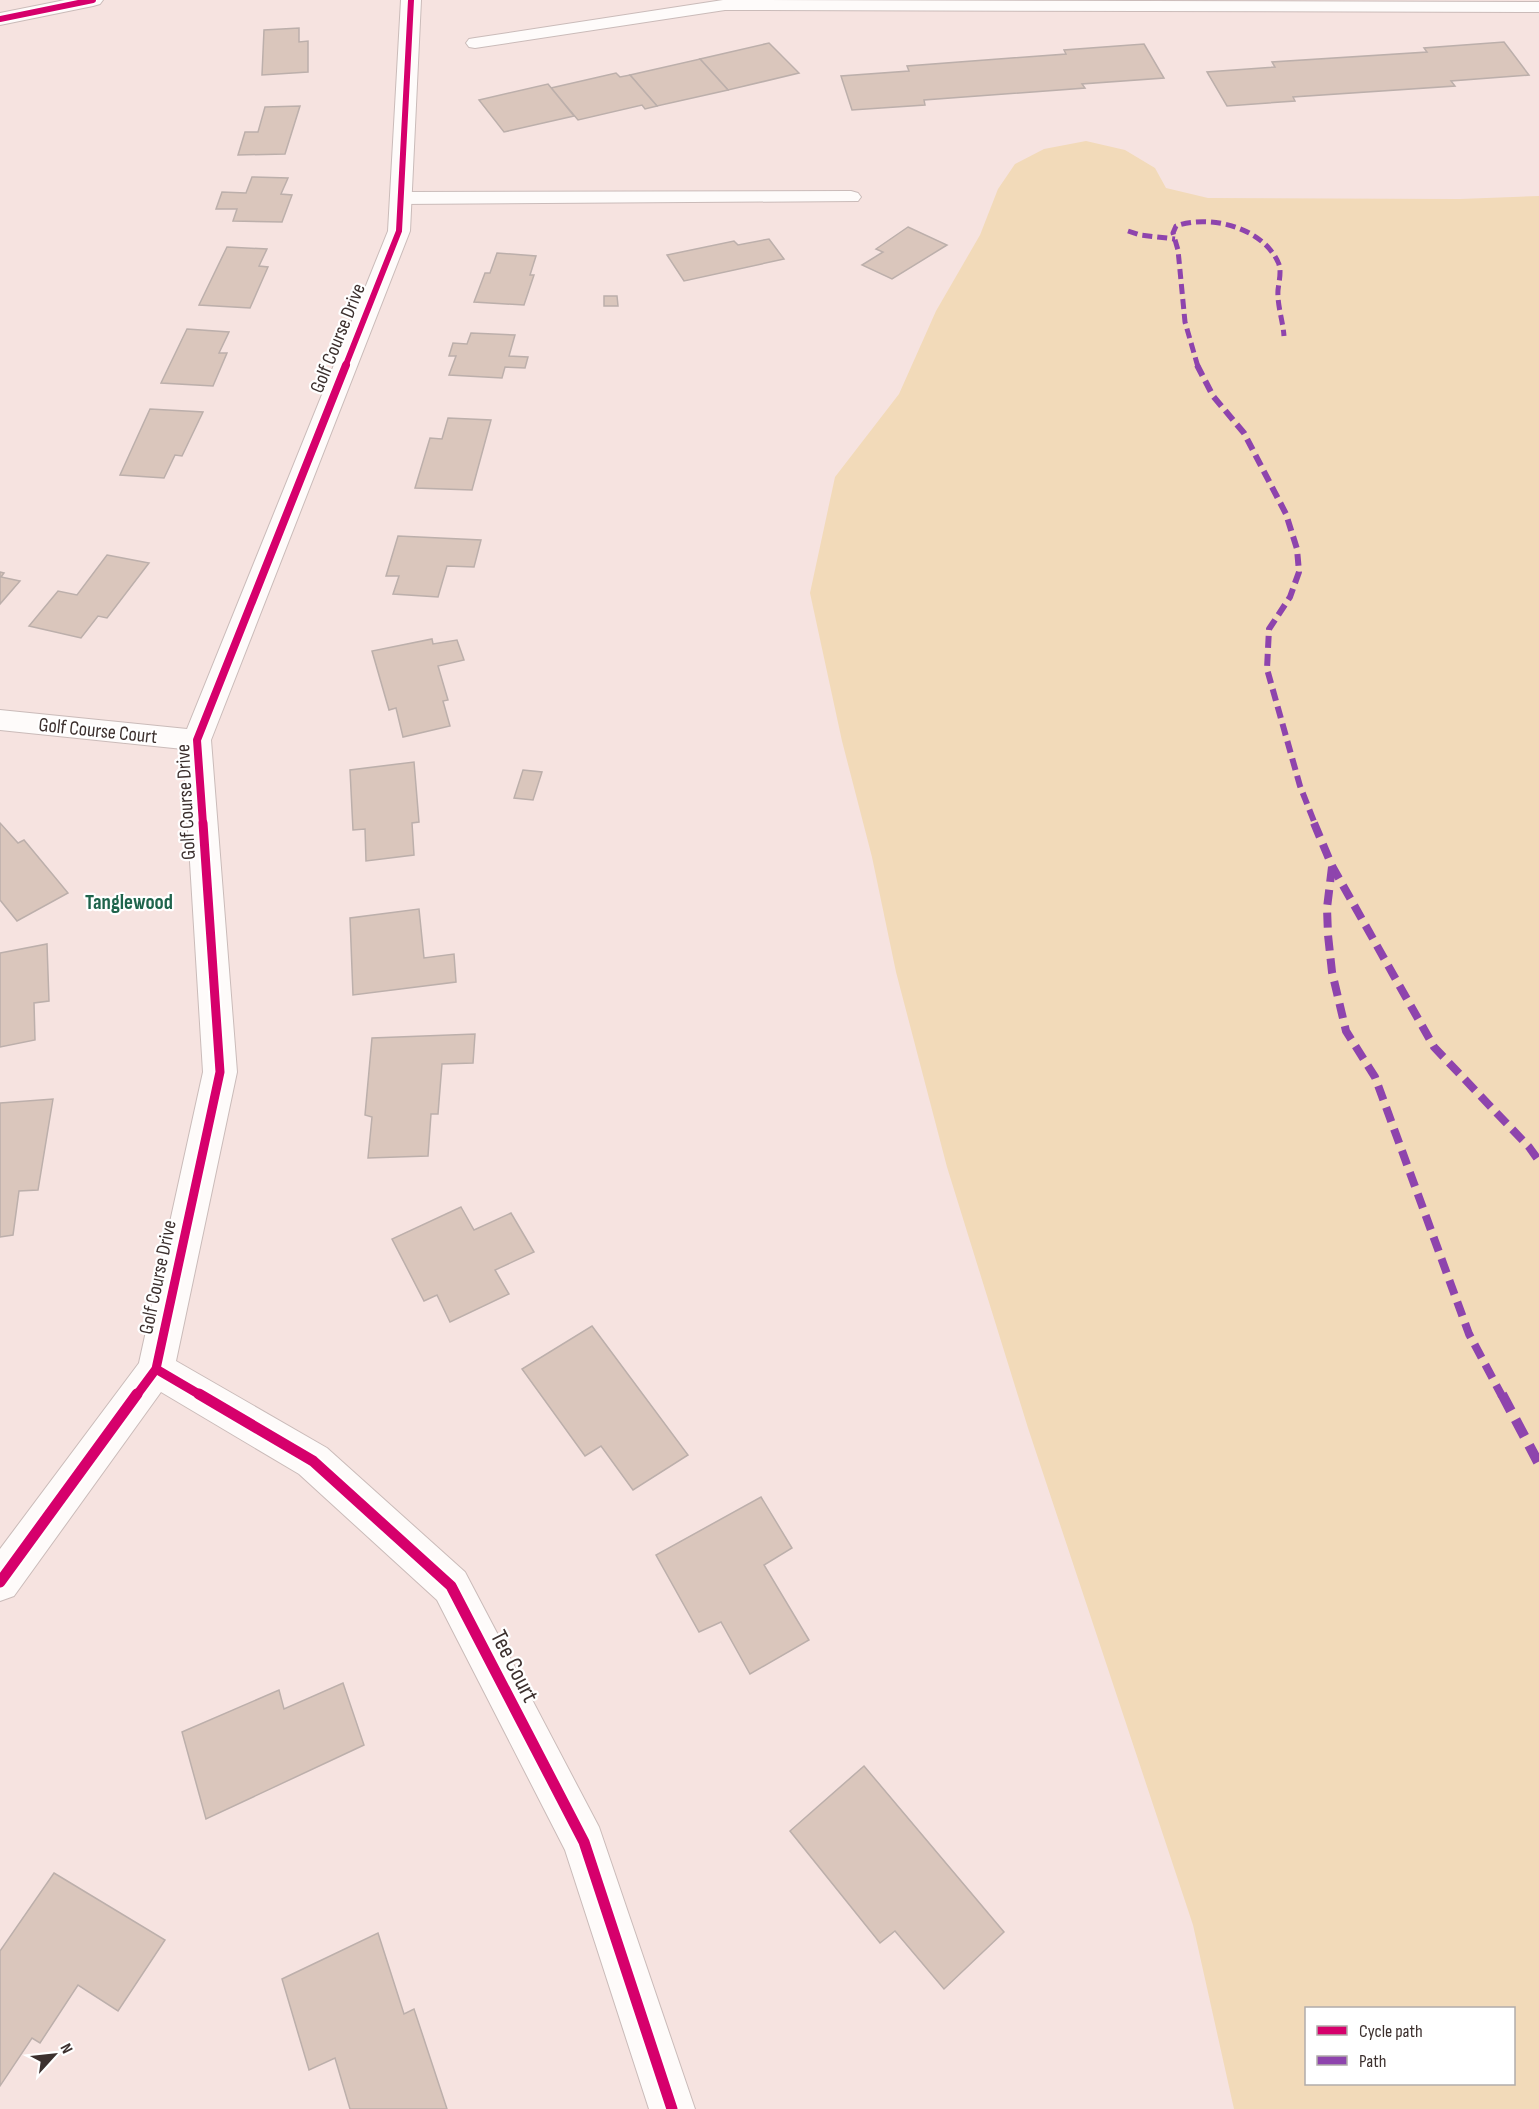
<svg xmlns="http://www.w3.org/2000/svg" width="1539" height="2109" font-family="'Sofia Sans Condensed',sans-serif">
<rect width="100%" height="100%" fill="#f6e3e0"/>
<path fill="#f2dab9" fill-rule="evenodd" d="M 1086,141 L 1125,150 L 1155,168 L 1166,188 L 1208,198 L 1460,199 L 1539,196 L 1539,2109 L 1234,2109 L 1193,1925 L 1028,1428 L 947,1167 L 896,972 L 872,857 L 842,741 L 810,593 L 835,477 L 899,394 L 936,311 L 980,235 L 998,189 L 1015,164 L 1044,149 ZM 1306,2008 L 1514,2008 L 1514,2084 L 1306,2084 Z"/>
<g fill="#dac6bc" stroke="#bcafab" stroke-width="1.5">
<polygon points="299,28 299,42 308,41 308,72 262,75 264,30"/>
<polygon points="1504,42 1529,75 1451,81 1455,86 1293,97 1295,101 1227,106 1207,72 1275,67 1272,62 1427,52 1424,48"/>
<polygon points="769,43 799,73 728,90 700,59"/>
<polygon points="1144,44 1164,78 1082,84 1085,88 924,100 925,105 852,110 841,76 909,71 907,66 1066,54 1064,50"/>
<polygon points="700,59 728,90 657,106 630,75"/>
<polygon points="616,73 620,77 630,75 657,106 645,109 642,105 578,120 551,88"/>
<polygon points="548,84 574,116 504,132 479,100"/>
<polygon points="300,106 285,154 238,155 245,132 258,132 265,107"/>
<polygon points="252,177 288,178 281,194 292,195 282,222 233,221 237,209 216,209 222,192 246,193"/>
<polygon points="908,227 947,245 892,279 862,265 883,252 876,249"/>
<polygon points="769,239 784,259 684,281 667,255 734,241 738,245"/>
<polygon points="227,247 267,249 259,266 268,267 250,308 199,305"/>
<polygon points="497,253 536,256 530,275 534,275 524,305 474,302 485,273 490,273"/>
<polygon points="604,296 617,296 618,306 604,306"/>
<polygon points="187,329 229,332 219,353 227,353 213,386 161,383"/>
<polygon points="471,333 515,335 509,356 528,357 525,368 505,367 502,378 449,375 456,356 449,356 453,343 467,344"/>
<polygon points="150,409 203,412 182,456 175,455 164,478 120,475"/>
<polygon points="448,418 491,420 472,490 415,488 430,438 442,439"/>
<polygon points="398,536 481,540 474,567 447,566 438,597 393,594 399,576 386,576"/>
<polygon points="107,555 149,563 107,618 98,616 81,638 29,626 58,591 77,595"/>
<polygon points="0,572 4,573 1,577 20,581 0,604"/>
<polygon points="432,639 433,644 457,640 464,660 438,666 448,700 443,701 450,726 403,737 396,708 389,710 372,651"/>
<polygon points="414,762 419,822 412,823 414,855 366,861 365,829 353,830 350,770"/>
<polygon points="523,770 542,772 533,800 514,798"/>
<polygon points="0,823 18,843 24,840 68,893 17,921 0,900"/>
<polygon points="419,909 424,958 454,954 456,982 353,995 350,918"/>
<polygon points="47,944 49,1001 34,1003 35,1040 0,1047 0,953"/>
<polygon points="475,1034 473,1063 442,1064 438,1114 431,1114 428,1156 368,1158 372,1117 365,1115 372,1038"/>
<polygon points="53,1099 38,1190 19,1191 13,1235 0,1237 0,1103"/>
<polygon points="461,1207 474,1230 511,1213 534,1252 495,1270 509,1294 450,1322 437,1295 424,1301 392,1239"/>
<polygon points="592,1326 688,1455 633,1490 601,1446 585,1456 522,1369"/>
<polygon points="761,1497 792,1548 764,1565 809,1640 750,1674 721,1622 699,1632 656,1555"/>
<polygon points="343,1683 364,1745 206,1819 182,1732 279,1690 284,1709"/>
<polygon points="864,1766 1004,1932 944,1989 895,1931 880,1943 790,1831"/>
<polygon points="54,1873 165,1940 118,2011 78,1985 40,2043 32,2038 0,2086 0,1951"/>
<polygon points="378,1933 404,2014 414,2009 447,2109 350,2109 335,2058 309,2070 282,1979"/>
</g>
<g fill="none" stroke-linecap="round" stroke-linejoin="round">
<defs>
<g id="lane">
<polygon points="723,0 1539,2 1539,12 725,10 475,48 469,47 466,43 469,39 475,38"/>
<polygon points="851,191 858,193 861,197 858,201 401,204 394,202 391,198 394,194 401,192"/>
</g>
<g id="street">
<polygon points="65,0 103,0 100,4 93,6 0,25 0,13"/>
<polygon points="401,0 421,0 410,231 211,740 237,1072 176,1361 327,1448 465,1572 599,1827 695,2109 649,2109 565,1850 437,1600 299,1474 161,1392 14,1596 0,1601 0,1549 139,1363 203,1072 183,749 0,730 0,710 187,729 388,231"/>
</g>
</defs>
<use href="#lane" stroke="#cabbb9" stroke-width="2"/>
<use href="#street" stroke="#cabbb9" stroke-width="2"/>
<use href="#lane" fill="#fefbfa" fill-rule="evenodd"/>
<use href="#street" fill="#fefbfa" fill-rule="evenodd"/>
<g stroke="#8e44ad" stroke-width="5" stroke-dasharray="10 5" stroke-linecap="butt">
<polyline points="1128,231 1140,235 1175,239"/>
<path d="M 1198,367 L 1185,322 L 1178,250 L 1173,233 L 1176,226 C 1209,214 1262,227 1278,262 C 1282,270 1279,281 1278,290 C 1277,305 1283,321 1284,336"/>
</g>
<polyline stroke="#8e44ad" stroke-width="6" stroke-dasharray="12 6" stroke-linecap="butt" points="1197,365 1213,396 1244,433 1286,514 1297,549 1299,572 1290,597 1269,629 1267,669 1300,786 1315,824"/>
<g stroke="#8e44ad" stroke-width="8" stroke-dasharray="15 8" stroke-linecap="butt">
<polyline points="1314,823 1332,866 1434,1047 1529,1147 1539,1161"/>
<polyline points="1332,867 1327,908 1328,935 1332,972 1346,1031 1375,1077 1469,1334 1502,1396"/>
</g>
<polyline stroke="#8e44ad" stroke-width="10" stroke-dasharray="19 10" stroke-linecap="butt" points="1502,1394 1539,1464"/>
<defs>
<g id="cycleway-far3">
<polyline points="0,19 93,0"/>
<polyline points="345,367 399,231 411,0"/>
</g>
<polyline id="cycleway-far2" points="203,824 197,740 346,365"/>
<g id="cycleway-far1">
<polyline points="156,1369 202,1396"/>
<polyline points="136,1396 156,1369 220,1072 203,823"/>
</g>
<g id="cycleway">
<polyline points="199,1394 313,1461 451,1586 584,1842 672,2109"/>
<polyline points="0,1582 137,1394"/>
</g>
</defs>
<use href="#cycleway-far3" stroke="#fff" stroke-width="8"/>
<use href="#cycleway-far2" stroke="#fff" stroke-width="10"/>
<use href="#cycleway-far1" stroke="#fff" stroke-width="13"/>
<use href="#cycleway" stroke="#fff" stroke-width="15"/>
<use href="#cycleway-far3" stroke="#d6006c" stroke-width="6"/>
<use href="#cycleway-far2" stroke="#d6006c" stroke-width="8"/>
<use href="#cycleway-far1" stroke="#d6006c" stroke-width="9"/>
<use href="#cycleway" stroke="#d6006c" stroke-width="11"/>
</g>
<g text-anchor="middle" stroke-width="4.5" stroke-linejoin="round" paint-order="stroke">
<g font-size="20" fill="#3c302e" stroke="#fff">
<text transform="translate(337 338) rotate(-68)" y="7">Golf Course Drive</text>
<text transform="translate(98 730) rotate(6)" y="7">Golf Course Court</text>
<text transform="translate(185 802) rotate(-93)" y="7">Golf Course Drive</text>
<text transform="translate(157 1277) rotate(-78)" y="7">Golf Course Drive</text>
</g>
<g font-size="21" font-weight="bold" fill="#1f644c" stroke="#fff">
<text x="129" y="909">Tanglewood</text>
</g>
<g font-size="24" fill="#3c302e" stroke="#fff">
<text transform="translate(515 1666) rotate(63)" y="8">Tee Court</text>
</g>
</g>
<rect x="1305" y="2007" width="210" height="78" fill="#ffffff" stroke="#b1acab" stroke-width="1.5"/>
<rect x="1317" y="2026" width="30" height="9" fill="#d6006c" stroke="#b1acab" stroke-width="1.5"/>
<text x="1359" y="2037" font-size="18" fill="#3c302e">Cycle path</text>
<rect x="1317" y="2056" width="30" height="9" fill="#8e44ad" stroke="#b1acab" stroke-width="1.5"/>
<text x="1359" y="2067" font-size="18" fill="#3c302e">Path</text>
<g transform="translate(54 2055) rotate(63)" stroke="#ffffff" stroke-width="4.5" paint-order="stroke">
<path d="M0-4.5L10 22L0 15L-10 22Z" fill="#3c302e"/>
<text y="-9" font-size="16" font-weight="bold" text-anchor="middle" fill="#3c302e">N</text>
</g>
</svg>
